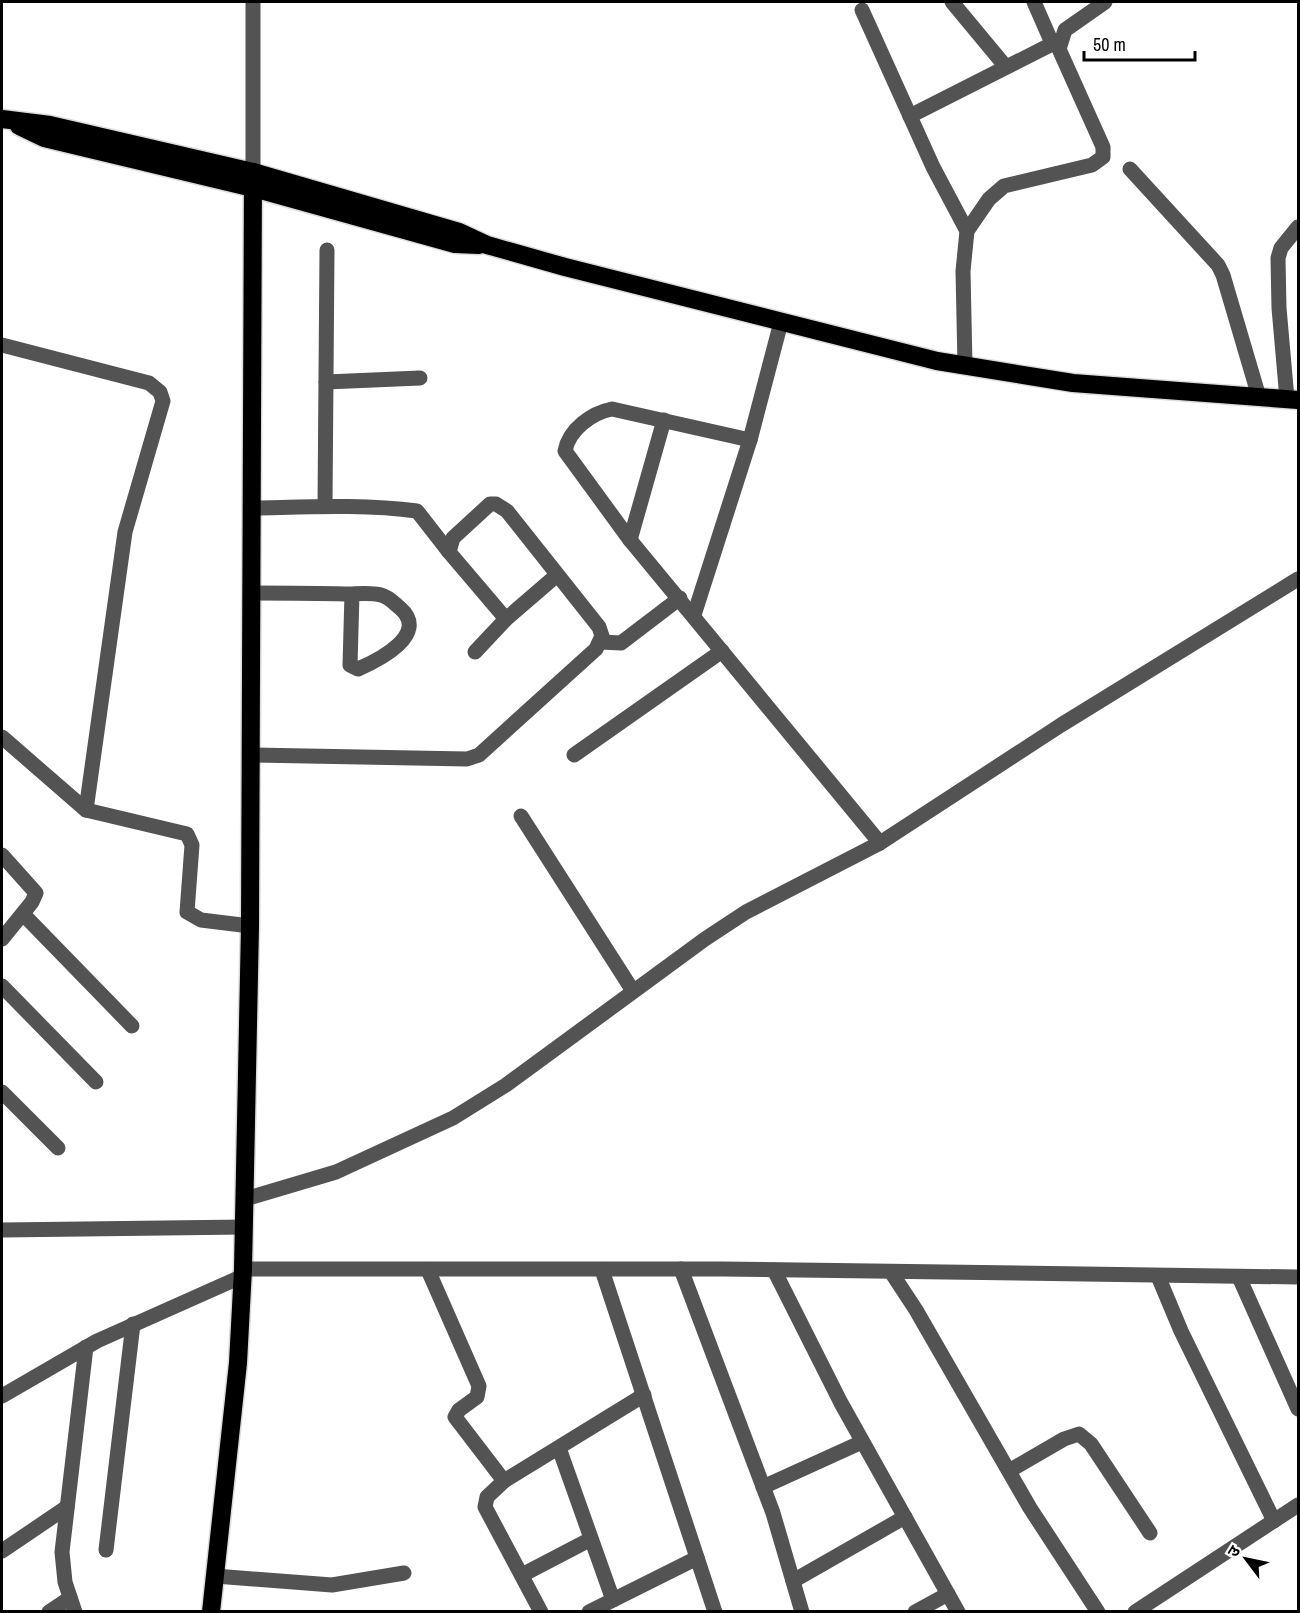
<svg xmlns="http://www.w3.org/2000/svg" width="1300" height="1613" font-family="'Archivo Narrow','Noto Sans Devanagari',sans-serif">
<rect width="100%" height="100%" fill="#fff"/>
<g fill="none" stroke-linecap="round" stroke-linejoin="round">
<defs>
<g id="highway">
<polyline points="2,119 50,125 253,172 459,232 487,245 565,267 937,361 1073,383 1298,400"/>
<polyline points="19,126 44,138 253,188 455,244 479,245"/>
<polyline points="211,1612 238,1363 243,1269 250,926 253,172"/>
</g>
</defs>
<use href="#highway" stroke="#dbdbdb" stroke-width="21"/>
<g stroke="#535353" stroke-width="15">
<polyline points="952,2 1006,67"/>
<polyline points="1034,2 1052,43"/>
<polyline points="862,10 933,167 967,231"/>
<polyline points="910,116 1060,40"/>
<polyline points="1130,169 1218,265 1223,275 1259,397"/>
<polyline points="253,172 253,2"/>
<polyline points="2,345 149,383 160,392 163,401 125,532 86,810"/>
<polyline points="965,366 963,271 967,231 989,199 1004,186 1092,165 1103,157 1103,147 1059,49 1065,30 1105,2"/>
<polyline points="326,382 420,378"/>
<polyline points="1287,399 1279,308 1278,258 1281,248 1298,227"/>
<path d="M 750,440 L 612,409 C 592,413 569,429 565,451 L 630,540 L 880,843"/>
<polyline points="325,506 327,250"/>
<path d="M 254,508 C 308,507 363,504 417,511 L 449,552"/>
<polyline points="630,540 664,420"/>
<path d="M 253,593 C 283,593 314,593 345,594 C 356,594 371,592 381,595 C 389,597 394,603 400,608 C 430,634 379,660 358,669 L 350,665 L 352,594"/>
<polyline points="694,615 750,440 781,322"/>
<polyline points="601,642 621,643 680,598"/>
<polyline points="475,652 506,619 557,575"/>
<polyline points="2,737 86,810 187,834 192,845 187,912 201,920 250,926"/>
<polyline points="250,755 467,759 479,755 596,649 602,636 599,627 507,511 496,504 490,504 453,538 449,552 506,619"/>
<polyline points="574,755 722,651"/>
<polyline points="521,816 633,991"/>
<polyline points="2,855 36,893 32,902 2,939"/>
<polyline points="23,914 132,1026"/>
<polyline points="2,986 96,1082"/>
<polyline points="2,1092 58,1148"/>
<polyline points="245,1199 336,1172 453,1118 506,1085 705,939 746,912 880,843 1061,725 1298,579"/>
<polyline points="2,1230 245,1227"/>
<polyline points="243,1269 722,1269 1298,1277"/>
<polyline points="681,1269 773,1513 802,1612"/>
<polyline points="428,1270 479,1386 477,1397 459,1410 455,1417 504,1481"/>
<polyline points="602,1270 715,1612"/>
<polyline points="774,1270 841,1403 958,1612"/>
<polyline points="891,1272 916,1310 1030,1508 1098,1612"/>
<polyline points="1158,1276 1181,1331 1274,1521"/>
<polyline points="1239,1277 1298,1409"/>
<polyline points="2,1396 97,1341 243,1276"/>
<polyline points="559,1448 613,1600"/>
<polyline points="1009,1471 1064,1439 1079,1434 1091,1444 1150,1533"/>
<polyline points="763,1487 862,1442"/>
<polyline points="106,1550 133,1324"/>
<polyline points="2,1551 67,1507"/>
<polyline points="522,1575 591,1539"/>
<polyline points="215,1576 332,1585 404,1573"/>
<polyline points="793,1581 905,1517"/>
<polyline points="49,1612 70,1598"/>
<polyline points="75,1612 65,1582 62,1552 86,1347"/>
<polyline points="541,1612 485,1507 487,1497 504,1481 644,1395"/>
<polyline points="589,1612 697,1558"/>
<polyline points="915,1612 948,1594"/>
<polyline points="1135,1612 1298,1505"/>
</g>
<use href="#highway" stroke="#000" stroke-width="18"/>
</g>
<rect width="1300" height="1613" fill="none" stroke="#000000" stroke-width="6"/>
<g transform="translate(1246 1559) rotate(302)" stroke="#ffffff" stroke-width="4.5" paint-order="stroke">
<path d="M0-4.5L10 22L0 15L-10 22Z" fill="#000000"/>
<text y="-9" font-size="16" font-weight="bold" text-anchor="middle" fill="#000000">उ</text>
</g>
<path d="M1084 51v9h111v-9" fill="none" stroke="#000000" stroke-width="3"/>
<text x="1093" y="51" font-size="18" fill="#000000" stroke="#ffffff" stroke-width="4.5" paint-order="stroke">50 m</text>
</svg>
